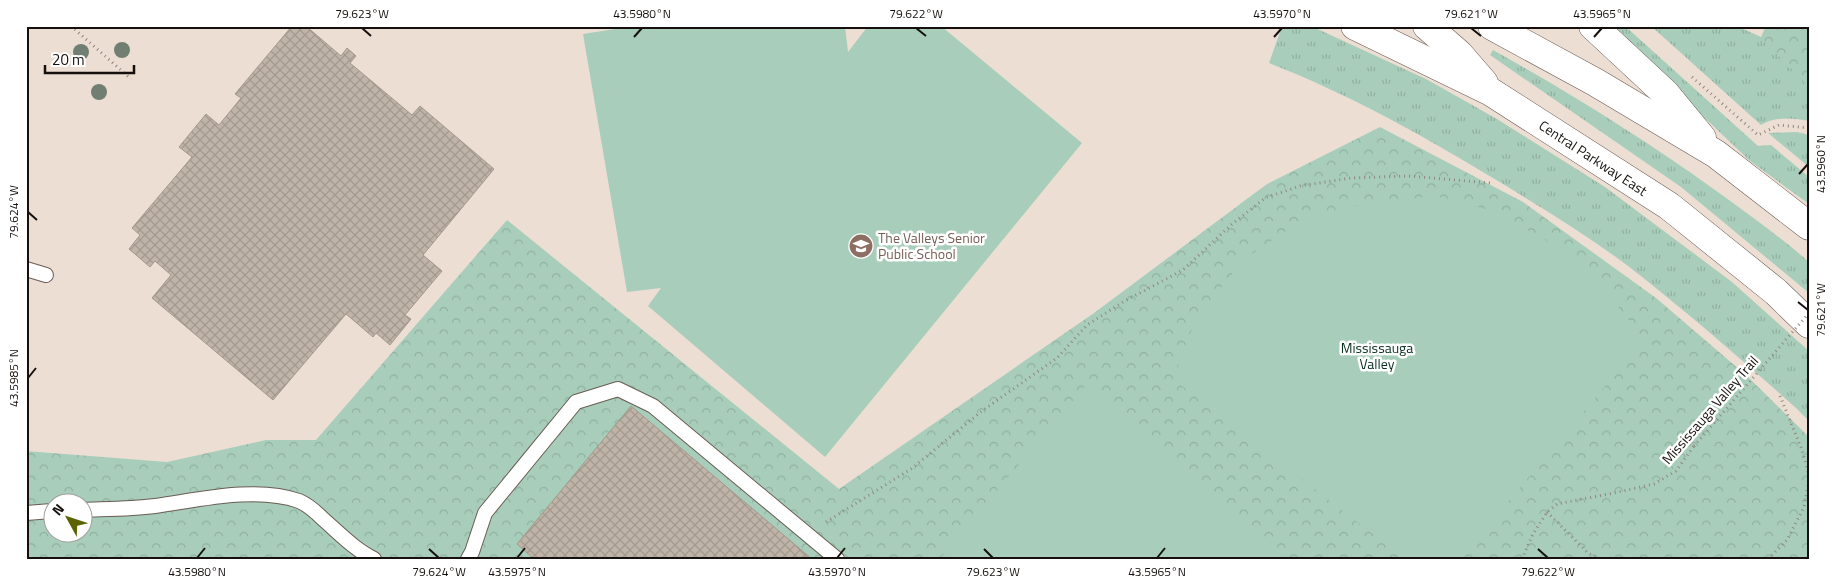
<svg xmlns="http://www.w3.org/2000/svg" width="1835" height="585" font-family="'Titillium Web',sans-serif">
<defs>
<pattern id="grass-tufts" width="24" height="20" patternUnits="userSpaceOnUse" patternTransform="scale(1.25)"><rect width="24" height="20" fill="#a8cebb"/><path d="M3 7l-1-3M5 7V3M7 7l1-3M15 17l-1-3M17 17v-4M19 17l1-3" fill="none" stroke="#90b0a0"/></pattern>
<pattern id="park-crowns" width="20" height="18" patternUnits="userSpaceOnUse" patternTransform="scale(1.25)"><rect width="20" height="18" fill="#a8cebb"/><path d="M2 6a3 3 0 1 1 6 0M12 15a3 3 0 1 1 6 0" fill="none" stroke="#90b0a0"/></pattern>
<pattern id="building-cross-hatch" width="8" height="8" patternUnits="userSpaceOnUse" patternTransform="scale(1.25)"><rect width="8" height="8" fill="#bfb4a7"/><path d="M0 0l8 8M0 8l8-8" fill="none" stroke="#a39a8f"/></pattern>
</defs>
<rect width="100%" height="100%" fill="#edded3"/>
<g fill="url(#grass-tufts)">
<path d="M 1282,26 L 1311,26 L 1426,79 L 1497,119 L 1605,187 L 1732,282 L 1809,351 L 1809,421 L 1796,408 C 1741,359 1686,311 1628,266 C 1587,235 1542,208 1498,181 C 1424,136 1349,94 1269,63 Z"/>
<polygon points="1608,26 1625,26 1758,146 1771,145 1809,177 1809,204 1750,161"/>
<path d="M 1651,26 L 1737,26 L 1761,37 L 1766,26 L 1809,26 L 1809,121 C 1793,118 1775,116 1761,125 Z"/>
<path d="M 1493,50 C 1570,93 1644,139 1715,190 C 1747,213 1779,236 1809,262 L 1809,293 L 1681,187 L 1490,55 Z"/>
<polygon points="1797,132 1809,135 1809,167 1768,133"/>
</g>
<g fill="url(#park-crowns)" fill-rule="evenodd">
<polygon points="1766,26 1809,26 1809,87 1761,38"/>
<path d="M 1380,127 L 1523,202 L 1656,298 L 1747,376 L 1809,437 L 1809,559 L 26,559 L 26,451 L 167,462 L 266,440 L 316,440 L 507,220 L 839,489 L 1094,313 L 1267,184 ZM 52,502 L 82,502 L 82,532 L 52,532 Z"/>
</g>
<g fill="#a8cebb">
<polygon points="634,26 845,26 848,52 868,26 941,26 1082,143 825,457 648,306 661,288 627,292 583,34"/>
<polygon points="1435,196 1493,211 1545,240 1599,282 1644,340 1460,559 1405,559 1173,379 1196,319 1243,260 1299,222 1365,203"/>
<polygon points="1084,387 1290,559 940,559"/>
</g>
<g fill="url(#building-cross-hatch)" stroke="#a4998d">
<polygon points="292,26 306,26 341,56 347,48 356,56 350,63 412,115 420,106 494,169 423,255 442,271 405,315 411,319 390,345 376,333 373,337 346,314 273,400 152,298 171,275 155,261 150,267 129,249 140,235 132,228 192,157 179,147 206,114 219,125 241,98 235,94"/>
<polygon points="631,406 812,559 534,559 517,544"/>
</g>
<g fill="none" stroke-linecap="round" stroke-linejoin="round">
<defs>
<g id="lane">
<polyline points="26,269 46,275"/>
<path d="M 82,510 C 106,509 131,509 155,506 C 199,500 255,486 299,501 C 308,505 316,512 323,519 C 339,533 354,549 374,559"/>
<polyline points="26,513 52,511"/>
<polyline points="468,559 472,552 485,513 576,402 618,389 653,406 837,559"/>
</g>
<g id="secondary">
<polyline points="1355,26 1491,92 1669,206 1776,292 1809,324"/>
<polyline points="1427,26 1459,54 1484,83"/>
<polyline points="1492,26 1595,82 1716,154 1809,226"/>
<polyline points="1593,26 1665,93 1702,138"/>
</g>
</defs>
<use href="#lane" stroke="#695c54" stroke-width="16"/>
<use href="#secondary" stroke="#695c54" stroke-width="29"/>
<g stroke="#91877f" stroke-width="3" stroke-dasharray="1 4" stroke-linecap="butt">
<polyline points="71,26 131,79"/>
<polyline points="1692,77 1758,135 1779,125 1809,128"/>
<polyline points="1780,396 1802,450 1809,475"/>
<polyline points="1547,512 1588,553 1598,559"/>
<polyline points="826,522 911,469 982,411 1057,358 1087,325 1123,302 1183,270 1231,225 1265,198 1300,186 1351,178 1408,176 1491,183"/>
<polyline points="1522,559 1533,534 1547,512 1557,504 1609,494 1654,484 1676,471 1694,446"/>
<polyline points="1768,559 1787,540 1804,507 1809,481"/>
</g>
<use href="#lane" stroke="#fff" stroke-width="14"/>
<use href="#secondary" stroke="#fff" stroke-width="28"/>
<polyline stroke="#91877f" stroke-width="3" stroke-dasharray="1 4" stroke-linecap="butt" points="1694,446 1809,313"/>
</g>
<g fill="#717f72">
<circle cx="122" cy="50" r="8"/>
<circle cx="81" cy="52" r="8"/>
<circle cx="99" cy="92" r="8"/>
</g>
<path fill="none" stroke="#15100d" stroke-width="2" d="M 362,28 L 371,36M 916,28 L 926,36M 1471,28 L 1481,36M 634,37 L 642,28M 1274,37 L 1282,28M 1594,37 L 1602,28M 1799,174 L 1808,164M 28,212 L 37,220M 1798,302 L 1808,310M 28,378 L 36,368M 429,549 L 439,558M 984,549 L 993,558M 1538,549 L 1548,558M 197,558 L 205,548M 517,558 L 525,548M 837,558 L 845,548M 1157,558 L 1165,548"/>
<defs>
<symbol id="school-disc" viewBox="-11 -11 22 22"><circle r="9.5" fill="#8d6e63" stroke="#fff"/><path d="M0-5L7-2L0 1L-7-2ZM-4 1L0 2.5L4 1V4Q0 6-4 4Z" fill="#fff"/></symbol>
</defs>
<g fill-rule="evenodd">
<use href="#school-disc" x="847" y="232" width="28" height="28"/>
</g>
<g text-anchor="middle" stroke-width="5" stroke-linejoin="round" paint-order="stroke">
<g font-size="14" fill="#15100d" stroke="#fff">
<text transform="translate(1593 158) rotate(33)" y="5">Central Parkway East</text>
<text transform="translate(1710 410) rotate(-49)" y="5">Mississauga Valley Trail</text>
</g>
<g font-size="14" fill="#785e54" stroke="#fff" text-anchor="start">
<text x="878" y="243">The Valleys Senior<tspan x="878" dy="16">Public School</tspan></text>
</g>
<g font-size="14" fill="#0b3122" stroke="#fff">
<text x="1377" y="353">Mississauga<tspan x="1377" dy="16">Valley</tspan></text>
</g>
</g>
<rect width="1835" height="585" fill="none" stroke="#ffffff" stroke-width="55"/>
<g transform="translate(68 518) rotate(310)"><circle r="24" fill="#ffffff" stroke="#a19f9e"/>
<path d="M0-4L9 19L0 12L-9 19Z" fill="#5c6401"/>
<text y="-8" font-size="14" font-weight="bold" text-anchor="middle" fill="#15100d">N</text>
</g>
<path d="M45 65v8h89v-8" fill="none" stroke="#15100d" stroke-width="2.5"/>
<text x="52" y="65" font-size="15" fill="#15100d" stroke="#ffffff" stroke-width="4" paint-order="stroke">20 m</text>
<rect x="28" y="28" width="1780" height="530" fill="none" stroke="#15100d" stroke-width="2"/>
<g font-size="12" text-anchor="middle" fill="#15100d">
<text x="362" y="18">79.623°W</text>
<text x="642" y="18">43.5980°N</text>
<text x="916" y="18">79.622°W</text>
<text x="1282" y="18">43.5970°N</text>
<text x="1471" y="18">79.621°W</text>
<text x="1602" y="18">43.5965°N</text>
<text transform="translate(1821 164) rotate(-90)" y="4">43.5960°N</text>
<text transform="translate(14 212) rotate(-90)" y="4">79.624°W</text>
<text transform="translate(1821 310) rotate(-90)" y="4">79.621°W</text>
<text transform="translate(14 378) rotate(-90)" y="4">43.5985°N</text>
<text x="197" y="576">43.5980°N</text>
<text x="439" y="576">79.624°W</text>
<text x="517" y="576">43.5975°N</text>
<text x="837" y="576">43.5970°N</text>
<text x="993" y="576">79.623°W</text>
<text x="1157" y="576">43.5965°N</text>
<text x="1548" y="576">79.622°W</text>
</g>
</svg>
